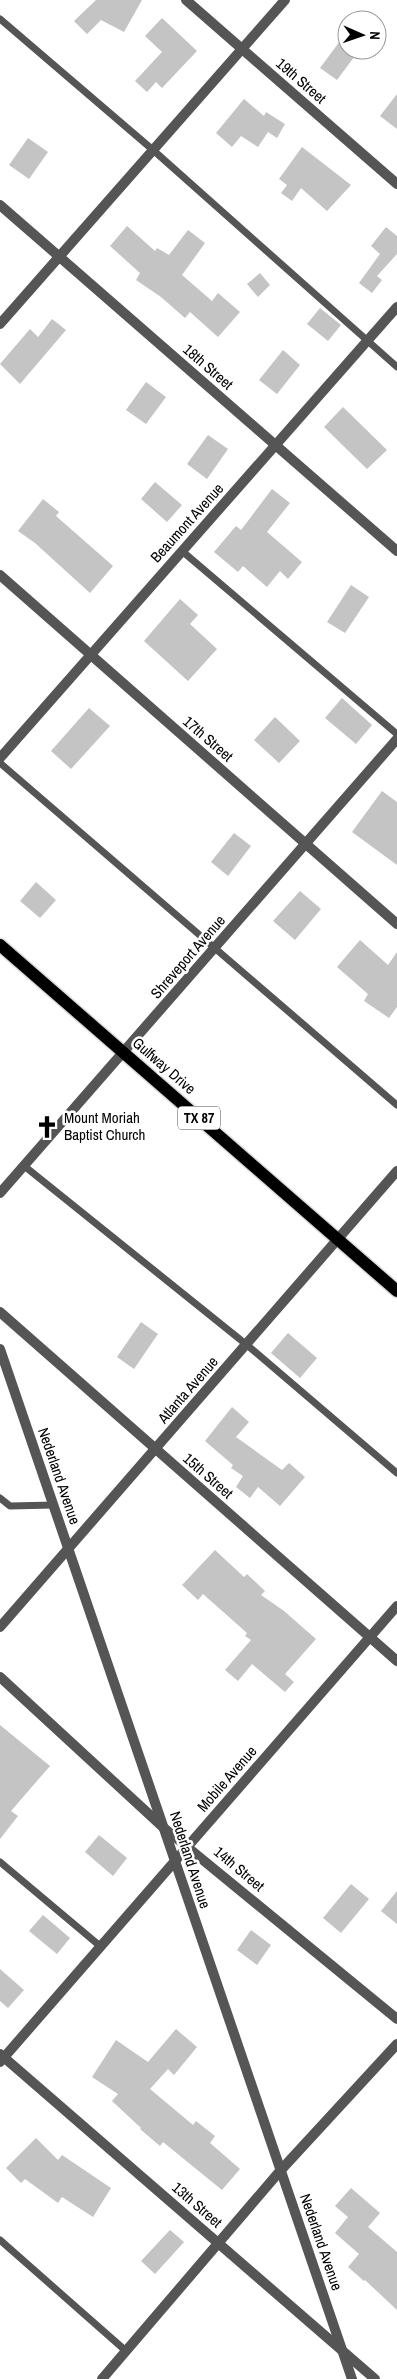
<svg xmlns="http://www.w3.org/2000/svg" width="397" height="2379" font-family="'Archivo Narrow',sans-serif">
<rect width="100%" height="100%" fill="#fff"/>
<g fill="#c4c4c4">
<polygon points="96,0 142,0 124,32 101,20 87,34 74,21"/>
<polygon points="162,18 197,51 162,88 156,82 147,92 135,81 162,52 145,36"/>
<polygon points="340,41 347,46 347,50 357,53 337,80 320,68"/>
<polygon points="397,94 397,129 380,116"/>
<polygon points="244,99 264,116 266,112 285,124 277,138 268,132 258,147 241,136 232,147 216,133"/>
<polygon points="28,138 48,152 29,179 9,165"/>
<polygon points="302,147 351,185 327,211 301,188 292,201 281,193 287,185 279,179"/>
<polygon points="127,226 155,251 157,248 169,255 188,230 205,243 182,275 212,301 218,293 240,312 218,337 190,312 185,318 161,297 136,280 140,273 110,246"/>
<polygon points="386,227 397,236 397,254 377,276 382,280 372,293 359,283 380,254 371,246"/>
<polygon points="260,273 270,285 258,297 247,284"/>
<polygon points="320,308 341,325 328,341 307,324"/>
<polygon points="52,319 66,330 20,384 0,364 30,329 38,337"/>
<polygon points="283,350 300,365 277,394 259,380"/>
<polygon points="146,382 166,397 146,424 126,410"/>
<polygon points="343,407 387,450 367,469 324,427"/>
<polygon points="208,435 228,449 207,479 187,464"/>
<polygon points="155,482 182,505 167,522 141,499"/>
<polygon points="272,489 290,503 267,532 302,562 288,579 280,571 267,587 243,566 238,572 214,552 236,526 241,530"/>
<polygon points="43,499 59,512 56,516 113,566 90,593 35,543 18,531"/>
<polygon points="351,585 369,597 345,633 327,622"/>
<polygon points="180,599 198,615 190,624 217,649 188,681 144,641"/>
<polygon points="342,698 372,725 356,744 325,718"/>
<polygon points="89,708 110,726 71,769 51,751"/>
<polygon points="275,717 300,741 279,763 254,740"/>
<polygon points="382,791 397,802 397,865 352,832"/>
<polygon points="234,833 251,846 228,876 211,862"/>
<polygon points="36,882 56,900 40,918 20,901"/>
<polygon points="300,891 321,909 295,940 273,921"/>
<polygon points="360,940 388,965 397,952 397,1007 389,1018 364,1001 368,994 337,967"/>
<polygon points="141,1322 158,1334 134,1369 117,1357"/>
<polygon points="288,1333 317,1358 300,1378 271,1353"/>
<polygon points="232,1407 249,1422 236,1437 282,1470 289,1463 305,1477 280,1506 258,1487 250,1498 236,1487 243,1476 231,1468 233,1465 205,1441"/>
<polygon points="215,1550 244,1577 247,1574 265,1591 261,1595 284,1611 316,1639 285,1674 294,1682 285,1692 252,1664 238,1681 225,1670 251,1640 245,1636 247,1633 203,1594 198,1600 182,1585"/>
<polygon points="0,1725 50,1766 11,1811 18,1816 0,1839"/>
<polygon points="99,1835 127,1858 113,1876 85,1852"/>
<polygon points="351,1884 369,1899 341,1933 323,1918"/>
<polygon points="397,1891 397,1924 381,1911"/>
<polygon points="43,1915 70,1938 57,1954 29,1931"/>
<polygon points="251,1930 271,1945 257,1965 237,1950"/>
<polygon points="0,1969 24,1990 8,2008 0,2001"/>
<polygon points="176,2029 197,2047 174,2075 168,2069 150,2089 193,2125 196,2121 215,2136 210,2143 240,2169 222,2190 163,2142 160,2146 140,2129 141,2128 112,2101 118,2094 92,2077 116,2040 148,2062"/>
<polygon points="36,2138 58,2160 62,2155 111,2188 93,2217 62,2197 58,2203 25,2179 21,2183 6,2168"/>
<polygon points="351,2188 380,2213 368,2227 397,2252 397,2310 365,2280 364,2281 348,2267 359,2254 335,2233 348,2217 335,2206"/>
<polygon points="170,2230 184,2242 155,2274 141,2261"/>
</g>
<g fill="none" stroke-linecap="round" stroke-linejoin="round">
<defs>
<polyline id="primary" points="0,945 397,1291"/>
</defs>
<use href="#primary" stroke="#dbdbdb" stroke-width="15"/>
<g stroke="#555" stroke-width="7">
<polyline points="0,19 153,150 397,367"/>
<polyline points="182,551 397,734"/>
<polyline points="0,763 397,1105"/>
<polyline points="23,1165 247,1345 397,1473"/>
<polyline points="0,1498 10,1506 54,1505"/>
<polyline points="0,1862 100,1946"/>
<polyline points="0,2240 126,2351"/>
</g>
<g stroke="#555" stroke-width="10">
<polyline points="0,205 397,551"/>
<polyline points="0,324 285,0"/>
<polyline points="0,575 397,924"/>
<polyline points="0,758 397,307"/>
<polyline points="0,1193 397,739"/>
<polyline points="0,1312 397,1661"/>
<polyline points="0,1627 397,1171"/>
<polyline points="0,1677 164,1828 397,2019"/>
<polyline points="0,2054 375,2379"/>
<polyline points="0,2062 397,1606"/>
<polyline points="102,2379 280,2171 397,2044"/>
</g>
<g stroke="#555" stroke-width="10">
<polyline points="186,0 397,184"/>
<polyline points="0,1349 352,2379"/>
</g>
<use href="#primary" stroke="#000" stroke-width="12"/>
</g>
<defs>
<symbol id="church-bare" viewBox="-9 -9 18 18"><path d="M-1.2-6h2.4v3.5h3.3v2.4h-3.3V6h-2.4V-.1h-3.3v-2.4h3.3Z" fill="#000" stroke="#fff" stroke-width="2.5" paint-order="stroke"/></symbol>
</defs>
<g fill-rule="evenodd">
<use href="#church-bare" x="31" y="1111" width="32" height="32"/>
</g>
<g text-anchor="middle" stroke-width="5" stroke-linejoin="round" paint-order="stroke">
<rect fill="#fff" stroke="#4c4c4c" stroke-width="1" x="178" y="1106.5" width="42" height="23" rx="4"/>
<g font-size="14" font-weight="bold" fill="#000">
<text x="199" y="1123">TX 87</text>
</g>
<g font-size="15" fill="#000" stroke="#fff">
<text transform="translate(301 81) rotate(41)" y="5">19th Street</text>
<text transform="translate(208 367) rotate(41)" y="5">18th Street</text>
<text transform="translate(187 523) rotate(-48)" y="5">Beaumont Avenue</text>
<text transform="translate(208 739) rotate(41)" y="5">17th Street</text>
<text transform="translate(188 957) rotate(-49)" y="5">Shreveport Avenue</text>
<text transform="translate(164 1066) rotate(41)" y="5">Gulfway Drive</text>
<text transform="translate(188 1390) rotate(-49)" y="5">Atlanta Avenue</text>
<text transform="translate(59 1476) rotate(71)" y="5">Nederland Avenue</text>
<text transform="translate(208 1476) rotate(41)" y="5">15th Street</text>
<text transform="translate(227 1779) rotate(-49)" y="5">Mobile Avenue</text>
<text transform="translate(190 1860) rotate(72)" y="5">Nederland Avenue</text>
<text transform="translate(239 1869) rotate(40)" y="5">14th Street</text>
<text transform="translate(197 2205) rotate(41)" y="5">13th Street</text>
<text transform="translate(321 2242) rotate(71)" y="5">Nederland Avenue</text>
</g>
<g font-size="15" fill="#000" stroke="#fff" text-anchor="start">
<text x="64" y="1123">Mount Moriah<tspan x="64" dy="17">Baptist Church</tspan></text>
</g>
</g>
<g transform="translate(362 35) rotate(92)"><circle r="24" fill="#ffffff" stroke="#999999"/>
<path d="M0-4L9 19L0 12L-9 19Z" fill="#000000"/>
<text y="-8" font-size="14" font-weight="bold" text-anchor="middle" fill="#000000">N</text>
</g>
</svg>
